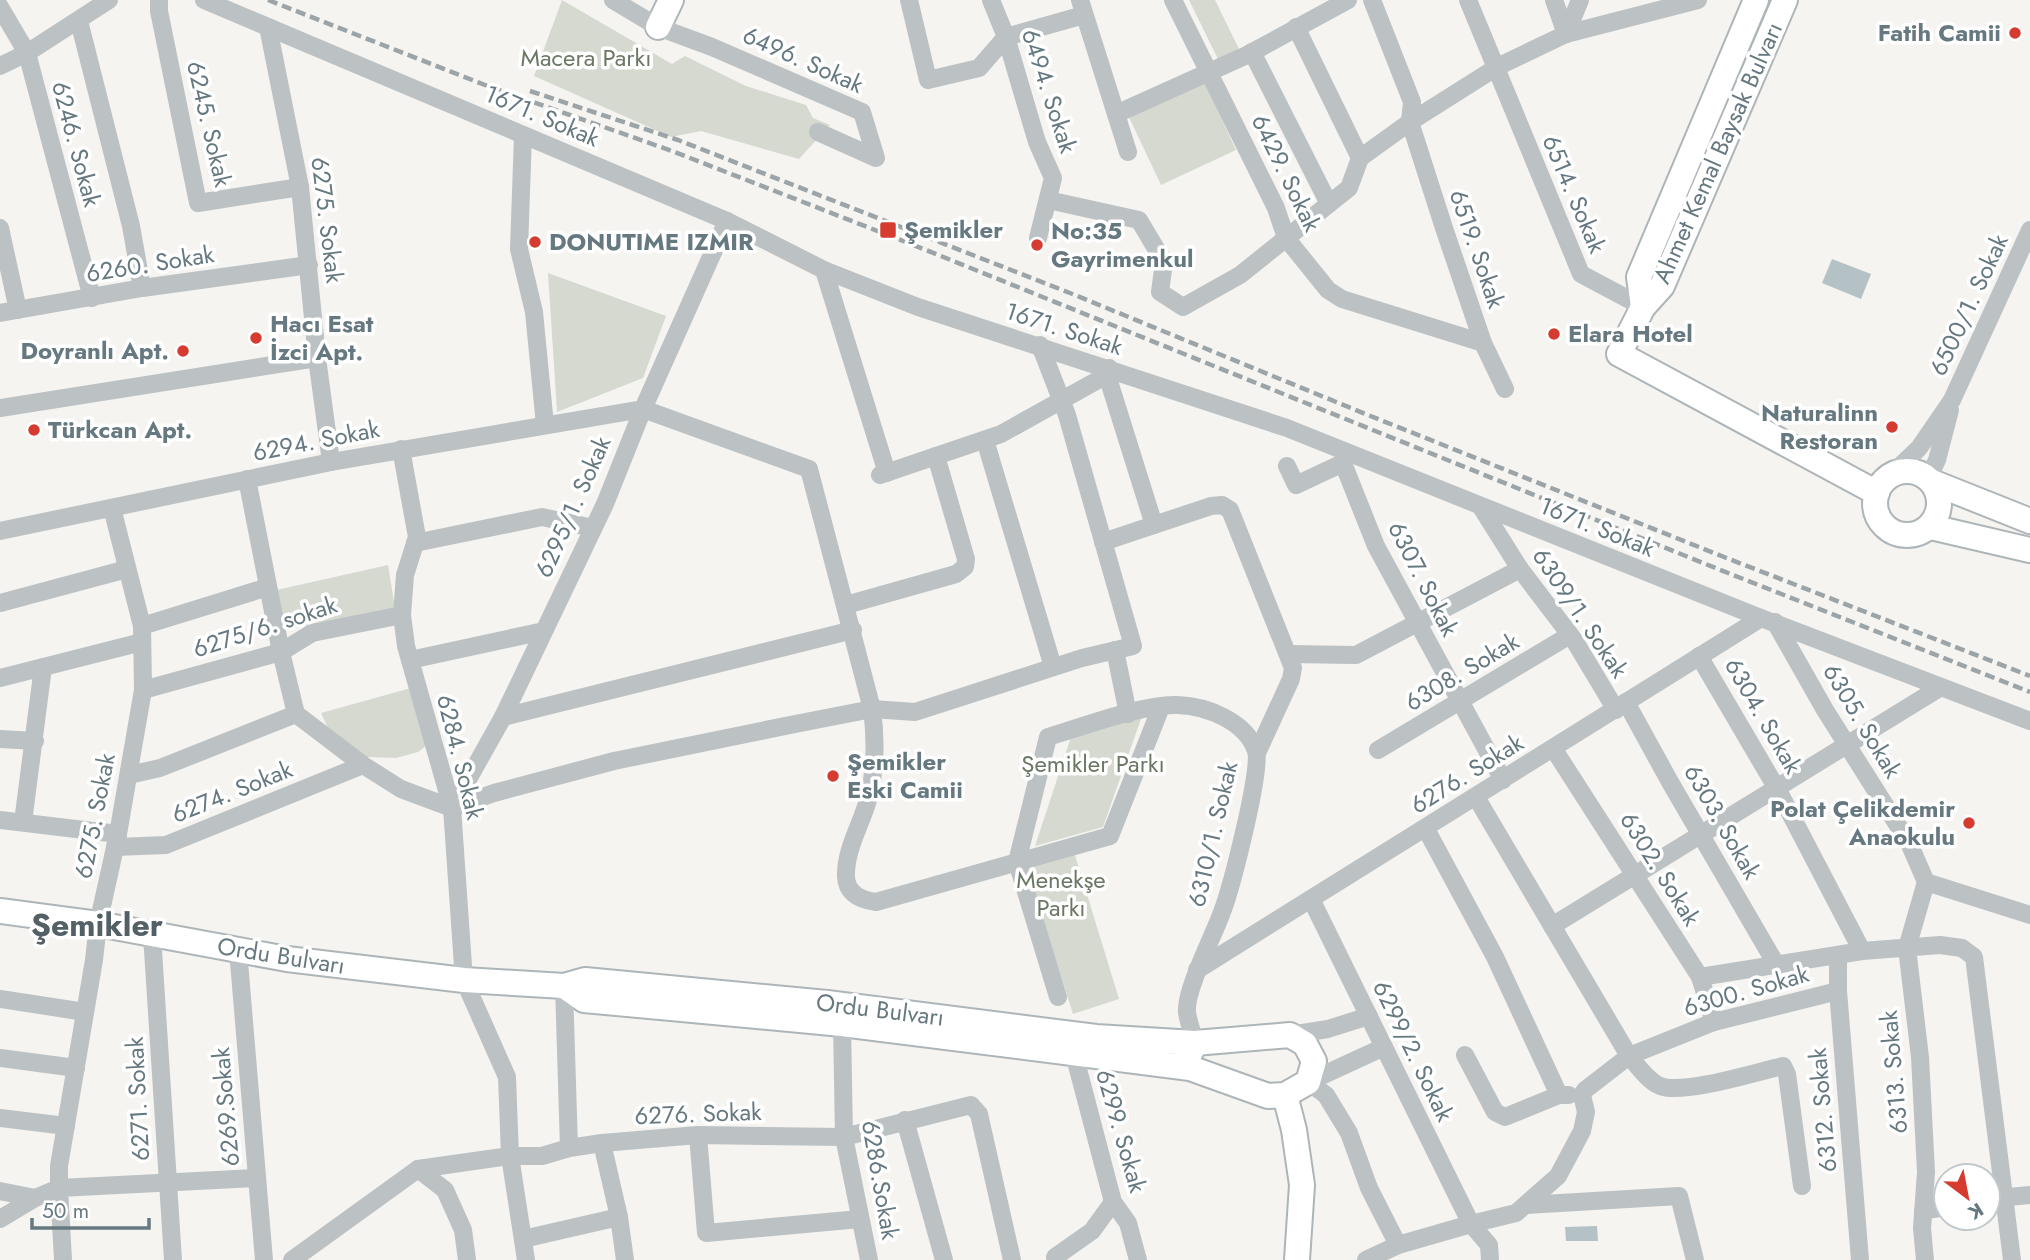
<svg xmlns="http://www.w3.org/2000/svg" width="2030" height="1260" font-family="Jost,sans-serif">
<rect width="100%" height="100%" fill="#f5f4f1"/>
<g fill="#d5d9d0">
<polygon points="562,0 672,64 685,56 746,86 806,105 813,118 830,125 799,159 701,131 671,137 534,76"/>
<polygon points="1189,0 1215,0 1240,51 1219,61"/>
<polygon points="1203,78 1236,150 1161,185 1127,113"/>
<polygon points="548,273 666,316 643,378 557,412"/>
<polygon points="388,565 395,608 281,631 272,591"/>
<polygon points="411,688 427,745 418,752 396,758 366,757 329,730 321,713"/>
<polygon points="1142,716 1103,827 1035,846 1072,734"/>
<polygon points="1074,852 1119,999 1073,1014 1026,864"/>
</g>
<g fill="#b5c2c5">
<polygon points="1832,259 1871,274 1861,299 1822,283"/>
<polygon points="1597,1226 1598,1241 1566,1241 1565,1227"/>
</g>
<g fill="none" stroke-linecap="round" stroke-linejoin="round">
<defs>
<g id="secondary">
<polyline points="1785,0 1662,286 1643,307 1619,354 1877,493"/>
<polyline points="658,27 671,0"/>
<polyline points="1643,307 1639,277 1756,0"/>
<circle cx="1907" cy="503" r="32"/>
<polyline points="1932,482 2030,521"/>
<polyline points="1931,527 2030,550"/>
<polyline points="0,911 98,924 287,959 464,980 564,986 585,980 827,1003 1096,1037 1195,1043"/>
<polyline points="564,986 584,1000 842,1024 1190,1068 1268,1096 1285,1095 1308,1082 1314,1061 1305,1044 1290,1035 1195,1043 1188,1058 1190,1068"/>
<polyline points="1285,1095 1294,1130 1302,1185 1297,1260"/>
</g>
</defs>
<use href="#secondary" stroke="#aeb5b8" stroke-width="28"/>
<g stroke="#bcc1c3" stroke-width="18">
<polyline points="159,0 159,11 198,203 300,187"/>
<polyline points="204,0 727,221 824,270 918,307 1287,428 1761,618 2030,721"/>
<polyline points="613,0 658,27 712,47 862,112 876,158 818,132"/>
<polyline points="909,0 928,80 979,68 1006,37 1084,15"/>
<polyline points="991,0 1006,37 1037,142 1053,178 1038,238"/>
<polyline points="1080,0 1128,152"/>
<polyline points="1173,0 1276,208 1286,238 1328,290 1342,299 1483,343"/>
<polyline points="1372,0 1412,102 1410,122 1444,228 1483,343 1505,389"/>
<polyline points="1468,0 1581,274 1643,307"/>
<polyline points="1554,0 1566,34"/>
<polyline points="0,7 27,53 92,298"/>
<polyline points="79,21 131,226 142,288"/>
<polyline points="268,27 300,187 317,358 331,462"/>
<polyline points="1296,27 1360,158"/>
<polyline points="1566,34 1580,0"/>
<polyline points="1252,52 1329,204"/>
<polyline points="0,66 27,53 109,0"/>
<polyline points="1116,114 1247,55 1348,0"/>
<polyline points="523,135 519,249 534,312 545,425"/>
<polyline points="1048,200 1139,220 1164,262 1160,292 1183,307 1240,275 1349,188 1360,158 1410,122 1497,67 1566,34 1698,0"/>
<polyline points="0,228 18,310"/>
<polyline points="824,270 887,473"/>
<polyline points="0,313 142,288 309,265"/>
<polyline points="1107,375 1154,525"/>
<polyline points="0,408 317,358"/>
<polyline points="985,440 1053,667"/>
<polyline points="401,449 417,537 405,575 402,615 406,646 452,808 464,980 507,1077 510,1156 526,1260"/>
<polyline points="1287,466 1296,485 1343,463 1376,546 1503,780"/>
<polyline points="1892,474 1919,448 1952,400 2030,230"/>
<polyline points="880,475 1001,434 1107,375 1109,368"/>
<polyline points="247,479 281,652 296,714 363,765 401,789 452,808"/>
<polyline points="1928,479 1937,460 1950,410"/>
<polyline points="1481,507 1520,569 1574,640 1616,710"/>
<path d="M 0,531 L 331,462 L 643,409 L 809,469 L 872,709 C 876,739 876,769 868,800 C 861,825 845,850 846,877 C 847,894 861,900 876,902 L 1110,836 L 1161,707"/>
<polyline points="1103,542 1211,506 1222,505 1230,510 1293,668 1291,679 1257,753"/>
<polyline points="415,543 542,517 593,528"/>
<polyline points="0,603 127,569"/>
<polyline points="846,605 956,574 965,567 966,559 936,456"/>
<polyline points="1775,622 1825,710 1909,843 1926,882"/>
<polyline points="142,626 268,587"/>
<polyline points="1115,650 1128,714"/>
<polyline points="1288,654 1356,655 1520,569"/>
<polyline points="1699,656 1780,794 1862,951"/>
<polyline points="410,660 544,631"/>
<polyline points="0,678 142,642"/>
<polyline points="143,690 281,652 312,633 402,615"/>
<polyline points="1626,702 1670,782 1777,966"/>
<polyline points="503,717 853,630"/>
<polyline points="0,739 35,741"/>
<polyline points="1553,748 1700,977 1714,1022"/>
<polyline points="1378,750 1570,635"/>
<polyline points="129,775 160,768 296,714"/>
<path d="M 1476,797 L 1629,1056 C 1637,1065 1648,1081 1660,1086 C 1684,1095 1756,1072 1783,1066 L 1787,1074 L 1802,1186"/>
<polyline points="452,808 494,793 614,761 790,725 872,709 915,712 1082,658 1133,646 1067,415 1040,345"/>
<polyline points="452,808 503,717 605,504 643,409 727,221"/>
<polyline points="0,820 118,834"/>
<polyline points="23,822 43,667"/>
<polyline points="1426,829 1495,957 1559,1095"/>
<polyline points="115,847 166,845 363,765"/>
<polyline points="1926,882 2030,915"/>
<polyline points="1311,899 1471,1224 1398,1245 1366,1260"/>
<polyline points="1552,926 1941,687"/>
<polyline points="152,935 173,1260"/>
<polyline points="238,950 264,1260"/>
<polyline points="1838,957 1838,991 1860,1260"/>
<polyline points="1197,970 1761,618"/>
<polyline points="1700,977 1862,951 1940,945 1962,948 1974,957 2012,1260"/>
<polyline points="564,986 569,1148"/>
<path d="M 1058,997 L 1017,862 L 1048,737 C 1081,727 1146,703 1178,705 C 1206,706 1246,721 1256,751 C 1262,769 1231,889 1222,912 C 1214,935 1185,990 1187,1012 C 1188,1022 1193,1033 1195,1043"/>
<polyline points="0,999 85,1012"/>
<polyline points="842,1024 844,1137 869,1260"/>
<polyline points="1290,1035 1328,1029 1369,1016"/>
<polyline points="1384,1047 1308,1082 1326,1095 1349,1133 1369,1188 1398,1245"/>
<polyline points="1074,1054 1113,1202 1128,1223 1138,1260"/>
<polyline points="1465,1055 1495,1112 1505,1117 1559,1095 1569,1095"/>
<polyline points="0,1058 76,1068"/>
<polyline points="0,1118 66,1126"/>
<polyline points="905,1120 944,1260"/>
<polyline points="698,1135 706,1233 860,1219"/>
<polyline points="602,1143 619,1217 625,1260"/>
<polyline points="418,1169 445,1190 463,1230 467,1260"/>
<polyline points="0,1191 35,1198"/>
<polyline points="1988,1199 2030,1195"/>
<polyline points="1526,1205 1679,1196 1695,1260"/>
<polyline points="1923,1211 1946,1207"/>
<polyline points="0,1219 35,1198 59,1188 59,1166 94,960 98,924 118,834 143,690 142,626 112,508"/>
<polyline points="523,1239 619,1217"/>
<polyline points="1055,1257 1092,1231 1113,1202"/>
<polyline points="63,1260 59,1188 256,1178"/>
<polyline points="292,1260 418,1169 510,1156 542,1156 569,1148 602,1143 698,1135 844,1137 971,1105 979,1114 1012,1260"/>
<polyline points="1490,1260 1489,1245 1471,1224 1516,1213 1558,1176 1582,1131 1586,1112 1582,1095 1585,1090 1629,1056 1714,1022 1838,991"/>
<polyline points="1925,1260 1922,1228 1926,1172 1920,1057 1907,948 1926,882"/>
</g>
<use href="#secondary" stroke="#fff" stroke-width="24"/>
<g stroke="#9ca4a7" stroke-width="4.5" stroke-dasharray="10 5" stroke-linecap="butt">
<polyline points="268,0 485,85 672,151 911,244 1718,569 2030,692"/>
<polyline points="530,91 678,140 1070,293 1368,415 1724,557 2030,676"/>
</g>
</g>
<g fill="#d63b30" stroke="#fff" stroke-width="2.5">
<circle cx="2015" cy="33" r="7"/>
<rect x="879" y="221" width="18" height="18" rx="3.5"/>
<circle cx="535" cy="242" r="7"/>
<circle cx="1037" cy="245" r="7"/>
<circle cx="1554" cy="334" r="7"/>
<circle cx="256" cy="338" r="7"/>
<circle cx="183" cy="351" r="7"/>
<circle cx="1892" cy="427" r="7"/>
<circle cx="34" cy="430" r="7"/>
<circle cx="833" cy="776" r="7"/>
<circle cx="1969" cy="823" r="7"/>
</g>
<g text-anchor="middle" stroke-width="7" stroke-linejoin="round" paint-order="stroke">
<g font-size="24" font-weight="bold" fill="#667980" stroke="#fff" text-anchor="start">
<text x="2001" y="41" text-anchor="end">Fatih Camii</text>
<text x="904" y="238">Şemikler</text>
<text x="1051" y="239">No:35<tspan x="1051" dy="28">Gayrimenkul</tspan></text>
<text x="549" y="250">DONUTIME IZMIR</text>
<text x="270" y="332">Hacı Esat<tspan x="270" dy="28">İzci Apt.</tspan></text>
<text x="1568" y="342">Elara Hotel</text>
<text x="169" y="359" text-anchor="end">Doyranlı Apt.</text>
<text x="1878" y="421" text-anchor="end">Naturalinn<tspan x="1878" dy="28">Restoran</tspan></text>
<text x="48" y="438">Türkcan Apt.</text>
<text x="847" y="770">Şemikler<tspan x="847" dy="28">Eski Camii</tspan></text>
<text x="1955" y="817" text-anchor="end">Polat Çelikdemir<tspan x="1955" dy="28">Anaokulu</tspan></text>
</g>
<g font-size="24" fill="#6b7864" stroke="#fff">
<text x="586" y="66">Macera Parkı</text>
<text x="1093" y="772">Şemikler Parkı</text>
<text x="1061" y="888">Menekşe<tspan x="1061" dy="28">Parkı</tspan></text>
</g>
<g font-size="24" fill="#667980" stroke="#fff">
<text transform="translate(803 60) rotate(24)" y="8">6496. Sokak</text>
<text transform="translate(1049 91) rotate(72)" y="8">6494. Sokak</text>
<text transform="translate(542 116) rotate(23)" y="8">1671. Sokak</text>
<text transform="translate(209 124) rotate(77)" y="8">6245. Sokak</text>
<text transform="translate(76 144) rotate(75)" y="8">6246. Sokak</text>
<text transform="translate(1718 153) rotate(-66)" y="8">Ahmet Kemal Baysak Bulvarı</text>
<text transform="translate(1286 173) rotate(64)" y="8">6429. Sokak</text>
<text transform="translate(1574 194) rotate(67)" y="8">6514. Sokak</text>
<text transform="translate(327 220) rotate(83)" y="8">6275. Sokak</text>
<text transform="translate(1477 249) rotate(71)" y="8">6519. Sokak</text>
<text transform="translate(150 264) rotate(-9)" y="8">6260. Sokak</text>
<text transform="translate(1969 305) rotate(-65)" y="8">6500/1. Sokak</text>
<text transform="translate(1064 329) rotate(18)" y="8">1671. Sokak</text>
<text transform="translate(316 441) rotate(-11)" y="8">6294. Sokak</text>
<text transform="translate(573 507) rotate(-66)" y="8">6295/1. Sokak</text>
<text transform="translate(1597 527) rotate(22)" y="8">1671. Sokak</text>
<text transform="translate(1423 579) rotate(63)" y="8">6307. Sokak</text>
<text transform="translate(1580 613) rotate(56)" y="8">6309/1. Sokak</text>
<text transform="translate(265 627) rotate(-18)" y="8">6275/6. sokak</text>
<text transform="translate(1462 672) rotate(-31)" y="8">6308. Sokak</text>
<text transform="translate(1763 716) rotate(60)" y="8">6304. Sokak</text>
<text transform="translate(1862 721) rotate(59)" y="8">6305. Sokak</text>
<text transform="translate(460 757) rotate(76)" y="8">6284. Sokak</text>
<text transform="translate(1467 774) rotate(-32)" y="8">6276. Sokak</text>
<text transform="translate(232 792) rotate(-22)" y="8">6274. Sokak</text>
<text transform="translate(95 816) rotate(-79)" y="8">6275. Sokak</text>
<text transform="translate(1722 822) rotate(60)" y="8">6303. Sokak</text>
<text transform="translate(1213 834) rotate(-77)" y="8">6310/1. Sokak</text>
<text transform="translate(1660 869) rotate(58)" y="8">6302. Sokak</text>
<text transform="translate(281 956) rotate(9)" y="8">Ordu Bulvarı</text>
<text transform="translate(1746 991) rotate(-16)" y="8">6300. Sokak</text>
<text transform="translate(880 1010) rotate(7)" y="8">Ordu Bulvarı</text>
<text transform="translate(1413 1051) rotate(64)" y="8">6299/2. Sokak</text>
<text transform="translate(1894 1072) rotate(-95)" y="8">6313. Sokak</text>
<text transform="translate(138 1099) rotate(-93)" y="8">6271. Sokak</text>
<text transform="translate(226 1107) rotate(-95)" y="8">6269.Sokak</text>
<text transform="translate(1823 1110) rotate(-95)" y="8">6312. Sokak</text>
<text transform="translate(698 1114) rotate(-2)" y="8">6276. Sokak</text>
<text transform="translate(1121 1131) rotate(74)" y="8">6299. Sokak</text>
<text transform="translate(880 1180) rotate(80)" y="8">6286.Sokak</text>
</g>
<g font-size="32" font-weight="bold" fill="#536066" stroke="#fff">
<text x="97" y="936">Şemikler</text>
</g>
</g>
<g transform="translate(1967 1197) rotate(148)"><circle r="33" fill="#ffffff" stroke="#c2c9cc" stroke-width="2"/>
<path d="M0-5L12 26L0 18L-12 26Z" fill="#d63b30"/>
<text y="-10" font-size="19" font-weight="bold" text-anchor="middle" fill="#667980">K</text>
</g>
<path d="M32 1218v10h117v-10" fill="none" stroke="#667980" stroke-width="3.5"/>
<text x="42" y="1218" font-size="21" fill="#667980" stroke="#ffffff" stroke-width="5" paint-order="stroke">50 m</text>
</svg>
